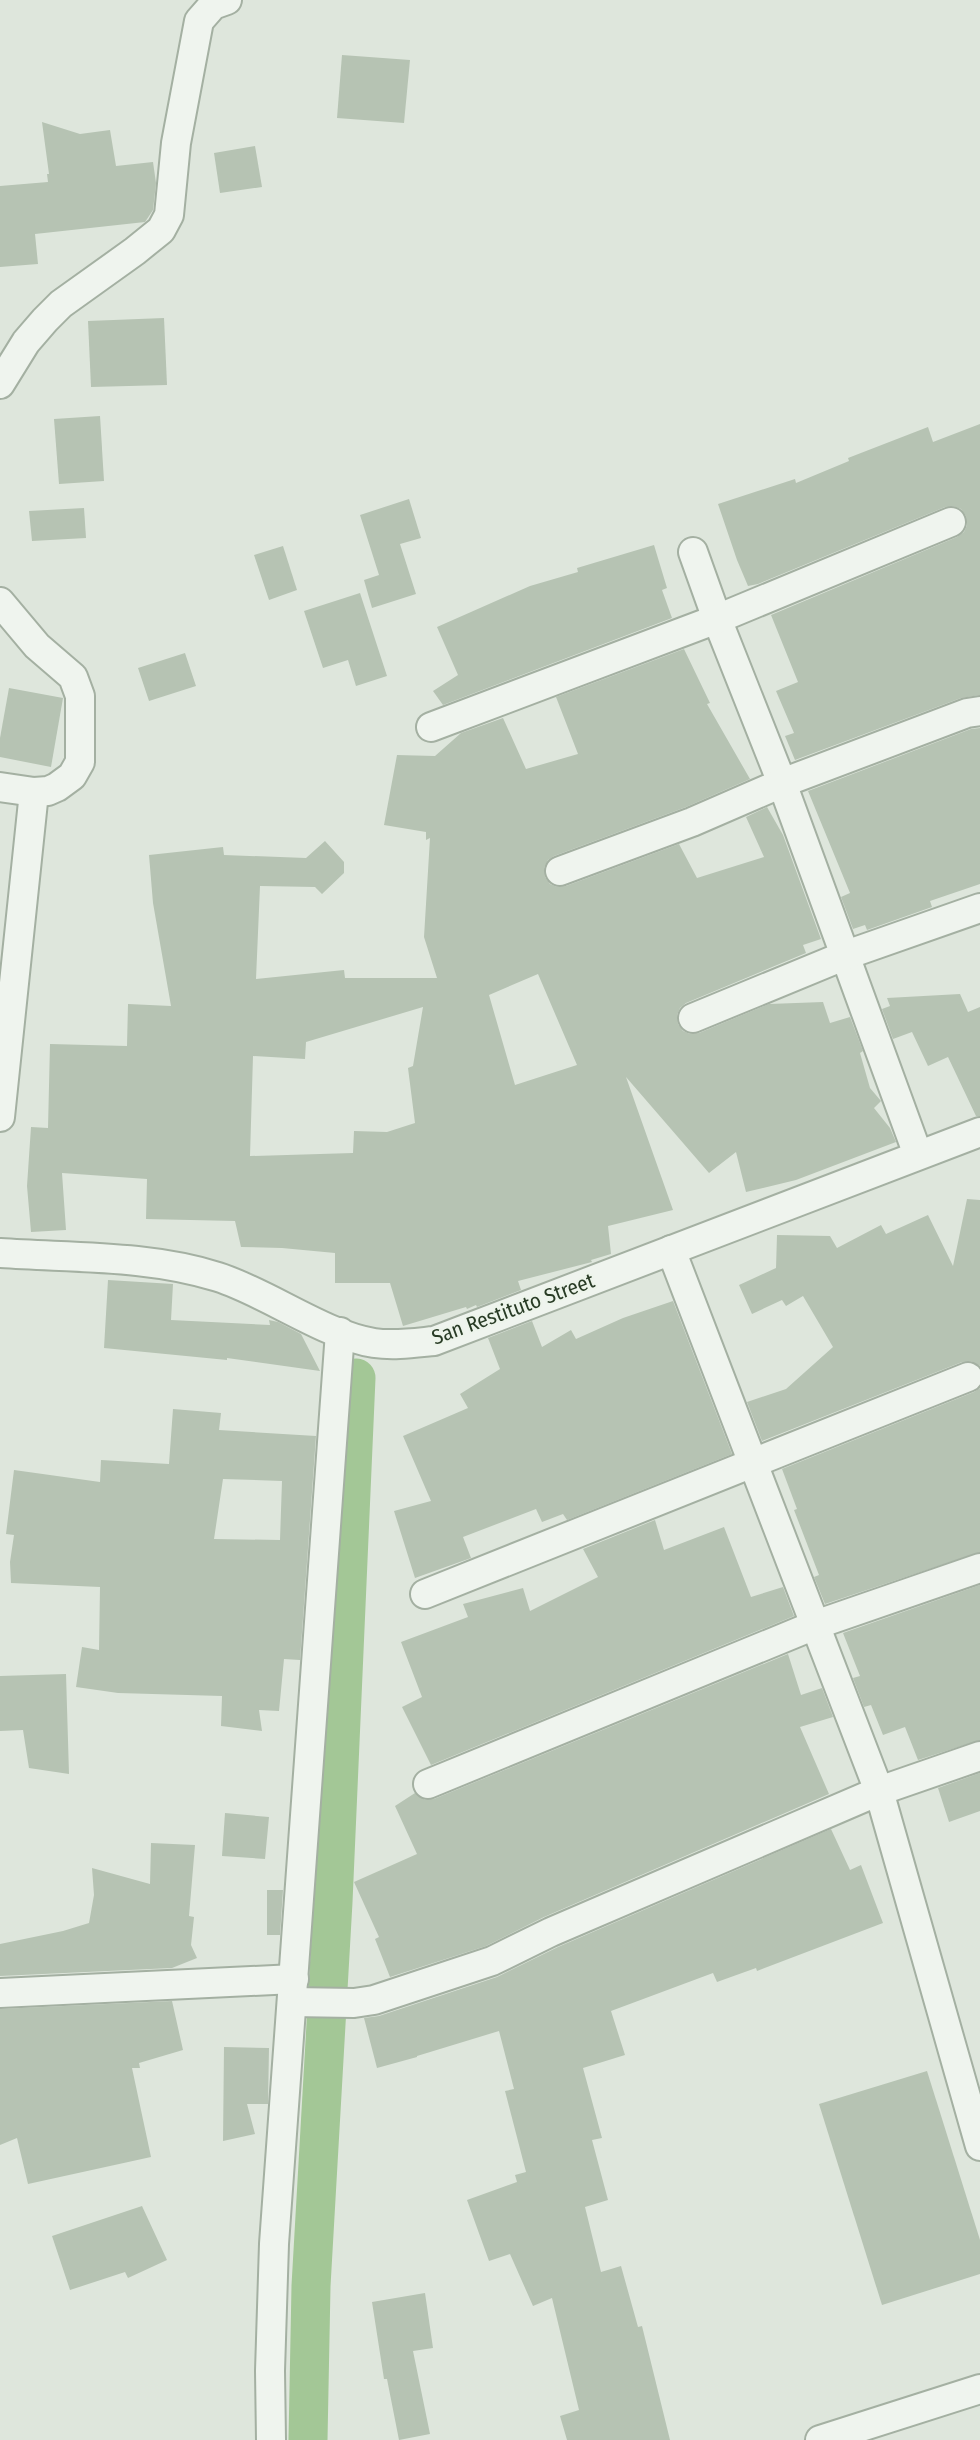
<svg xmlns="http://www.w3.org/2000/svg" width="980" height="2440" font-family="'Fira Sans Condensed',sans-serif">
<rect width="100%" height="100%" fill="#dee6dc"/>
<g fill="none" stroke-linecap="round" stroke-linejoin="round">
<polyline stroke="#a3c796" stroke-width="39" points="308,2440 311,2286 333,1902 356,1378"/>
</g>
<g fill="#b6c3b3" fill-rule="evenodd">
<polygon points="342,55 410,60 404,123 337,118"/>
<polygon points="42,122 80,134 110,130 116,166 153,162 156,183 153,210 145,222 35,234 38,264 0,267 0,186 48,182 47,174 49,174"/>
<polygon points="255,146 262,187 220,193 214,153"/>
<polygon points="164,318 167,385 91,387 88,321"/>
<polygon points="100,416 104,481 59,484 54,419"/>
<polygon points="980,424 980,695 961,698 795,760 785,736 794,733 776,691 798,682 771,615 957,537 964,532 967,525 966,516 961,509 953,506 945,507 758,584 748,586 737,560 718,504 795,479 796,483 849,461 848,458 928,427 933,442"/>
<polygon points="409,499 421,538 400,544 416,594 372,608 364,580 379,575 360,515"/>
<polygon points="84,508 86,538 32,541 29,511"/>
<polygon points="654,545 667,588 662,590 672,618 443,705 433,691 458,675 437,627 530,586 578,572 577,568"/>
<polygon points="283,546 297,590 269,600 254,555"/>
<polygon points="360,593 387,676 356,686 348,660 323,668 304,611"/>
<path d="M 684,649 L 710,703 L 707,704 L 750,779 L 686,807 L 554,856 L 548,860 L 544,868 L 545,877 L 550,884 L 557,887 L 566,886 L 679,844 L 697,878 L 764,857 L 746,817 L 767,807 L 783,835 L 821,939 L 803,945 L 806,953 L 686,1003 L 680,1008 L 677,1015 L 678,1024 L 683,1031 L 690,1034 L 699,1033 L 769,1004 L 823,1002 L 830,1023 L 850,1017 L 863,1051 L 860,1053 L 870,1088 L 881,1101 L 874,1108 L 890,1128 L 896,1142 L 796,1180 L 746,1192 L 736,1152 L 709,1173 L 626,1077 L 673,1210 L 608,1226 L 611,1254 L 591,1260 L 592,1262 L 518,1281 L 521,1290 L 477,1307 L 476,1305 L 467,1309 L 466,1307 L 403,1326 L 390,1283 L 335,1283 L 335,1253 L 282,1248 L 241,1247 L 235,1221 L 146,1219 L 147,1179 L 62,1173 L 66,1230 L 31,1232 L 27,1186 L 31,1127 L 48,1128 L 50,1044 L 127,1046 L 128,1004 L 171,1006 L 153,903 L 149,855 L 223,847 L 224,855 L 306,858 L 325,841 L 344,862 L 344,873 L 322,894 L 315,887 L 260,886 L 256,979 L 344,970 L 345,978 L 437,978 L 424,937 L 430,838 L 426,840 L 426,832 L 384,825 L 397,755 L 435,756 L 461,733 L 503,718 L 526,769 L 578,754 L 556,697 ZM 538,974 L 577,1065 L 515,1085 L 489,995 ZM 423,1007 L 413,1066 L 408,1068 L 415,1123 L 387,1132 L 354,1131 L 353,1153 L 250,1156 L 253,1056 L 305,1059 L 306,1042 Z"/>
<polygon points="185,653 196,686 149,701 138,668"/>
<polygon points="9,688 63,698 51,767 0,757 0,738"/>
<polygon points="980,728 980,884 930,901 932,907 867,930 865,925 853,929 841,897 850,893 808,791 971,729"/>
<polygon points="960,994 968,1012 980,1007 980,1116 976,1116 948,1057 928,1066 912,1032 893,1039 882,1009 890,1006 887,998"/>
<polygon points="967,1199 980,1200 980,1366 971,1361 962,1362 762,1441 747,1402 786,1389 833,1347 803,1296 786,1306 782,1300 752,1314 739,1285 776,1268 777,1235 830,1236 837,1248 881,1225 886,1234 928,1215 953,1266"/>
<polygon points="108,1280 173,1284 171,1320 270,1325 269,1320 278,1322 301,1334 320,1371 227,1358 227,1360 104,1348"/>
<polygon points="673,1301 732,1454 567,1520 563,1514 542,1522 536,1509 463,1537 471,1558 415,1578 394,1511 431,1501 403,1436 468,1408 460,1394 500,1369 488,1338 532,1321 542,1347 571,1330 576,1339 623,1318"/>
<polygon points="980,1388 980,1552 825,1604 814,1577 819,1575 794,1510 797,1509 782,1469 974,1392"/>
<path d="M 173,1409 L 221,1413 L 219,1430 L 316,1436 L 300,1660 L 284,1659 L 279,1711 L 259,1710 L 262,1731 L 221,1726 L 222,1696 L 118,1693 L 76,1687 L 82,1647 L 99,1650 L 100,1587 L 11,1583 L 10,1562 L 14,1535 L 6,1534 L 14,1470 L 100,1482 L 101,1460 L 169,1464 ZM 223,1479 L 282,1481 L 280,1540 L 214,1539 Z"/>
<polygon points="655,1520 664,1550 724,1527 751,1597 783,1587 794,1616 431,1765 402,1707 422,1697 401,1642 468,1617 463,1604 523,1588 530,1611 598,1577 583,1549"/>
<polygon points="980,1585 980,1740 918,1760 905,1727 883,1735 871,1705 864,1707 853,1678 860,1676 843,1633"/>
<polygon points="788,1654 801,1695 822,1688 833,1717 800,1727 829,1794 544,1917 486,1946 390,1977 375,1939 379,1937 354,1882 417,1854 395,1806 415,1793 425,1800 434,1799"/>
<polygon points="66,1674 69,1774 29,1768 23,1730 0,1731 0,1676"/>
<polygon points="980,1773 980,1811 949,1822 938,1788"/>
<polygon points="225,1813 269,1817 265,1859 222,1856"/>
<polygon points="831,1829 850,1870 861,1865 883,1923 757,1971 756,1968 717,1982 713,1973 611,2011 625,2055 583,2068 602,2138 592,2140 608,2200 585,2207 601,2272 621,2266 638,2327 642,2326 670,2440 567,2440 560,2416 579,2410 552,2298 533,2306 510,2254 489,2261 467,2200 517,2182 515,2175 526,2172 505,2091 514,2089 499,2031 417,2056 417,2057 377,2068 364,2018 379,2016 497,1977 558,1947"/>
<polygon points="151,1843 195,1845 189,1916 194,1917 191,1945 197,1958 172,1968 0,1976 0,1944 63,1931 89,1923 94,1895 92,1868 150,1884"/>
<polygon points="267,1890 283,1890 280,1935 267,1935"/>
<polygon points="172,2001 183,2050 139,2063 140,2068 132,2068 151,2157 28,2184 17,2138 0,2145 0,2009"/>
<polygon points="224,2047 269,2048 268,2104 247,2104 255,2134 223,2141"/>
<polygon points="927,2071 980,2240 980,2274 882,2305 819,2104"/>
<polygon points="142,2206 167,2260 128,2278 125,2272 70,2290 52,2236"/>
<polygon points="425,2293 433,2348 413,2351 430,2434 399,2440 387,2379 384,2379 372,2302"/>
</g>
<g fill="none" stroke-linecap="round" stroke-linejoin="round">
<defs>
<g id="street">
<polyline points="0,384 26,342 45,320 61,304 135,251 161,230 169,215 176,143 199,21 213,5 227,0"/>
<polyline points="693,552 717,619 782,783 918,1155"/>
<polyline points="0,602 37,646 73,677 80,696 80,762 72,776 57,787 48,791 34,792 0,787"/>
<polyline points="431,727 717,619 951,522"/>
<polyline points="560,871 692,822 782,783 967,713 980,711"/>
<polyline points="693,1018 846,955 980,908"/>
<polyline points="0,1117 34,792"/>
<polyline points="671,1250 879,1791 980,2146"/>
<path d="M 0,1253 C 72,1258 149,1255 218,1277 C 268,1293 324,1335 374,1343 C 394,1346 414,1343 434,1341 L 980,1132"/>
<polyline points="425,1594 968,1377"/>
<polyline points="428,1784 815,1625 980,1568"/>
<polyline points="0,1993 294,1979"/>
<polyline points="292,2002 354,2003 374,2000 492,1961 551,1932 879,1791 980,1756"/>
<polyline points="271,2440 270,2371 274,2244 340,1332"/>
<polyline points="820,2440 980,2389"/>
</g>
</defs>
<use href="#street" stroke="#a4b0a2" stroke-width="32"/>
<use href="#street" stroke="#eff4ee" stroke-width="28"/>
</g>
<g text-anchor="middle" stroke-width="4.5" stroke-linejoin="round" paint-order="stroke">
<g font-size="21" fill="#293c26" stroke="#edf4eb">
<text transform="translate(513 1309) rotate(-20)" y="7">San Restituto Street</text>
</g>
</g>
</svg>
